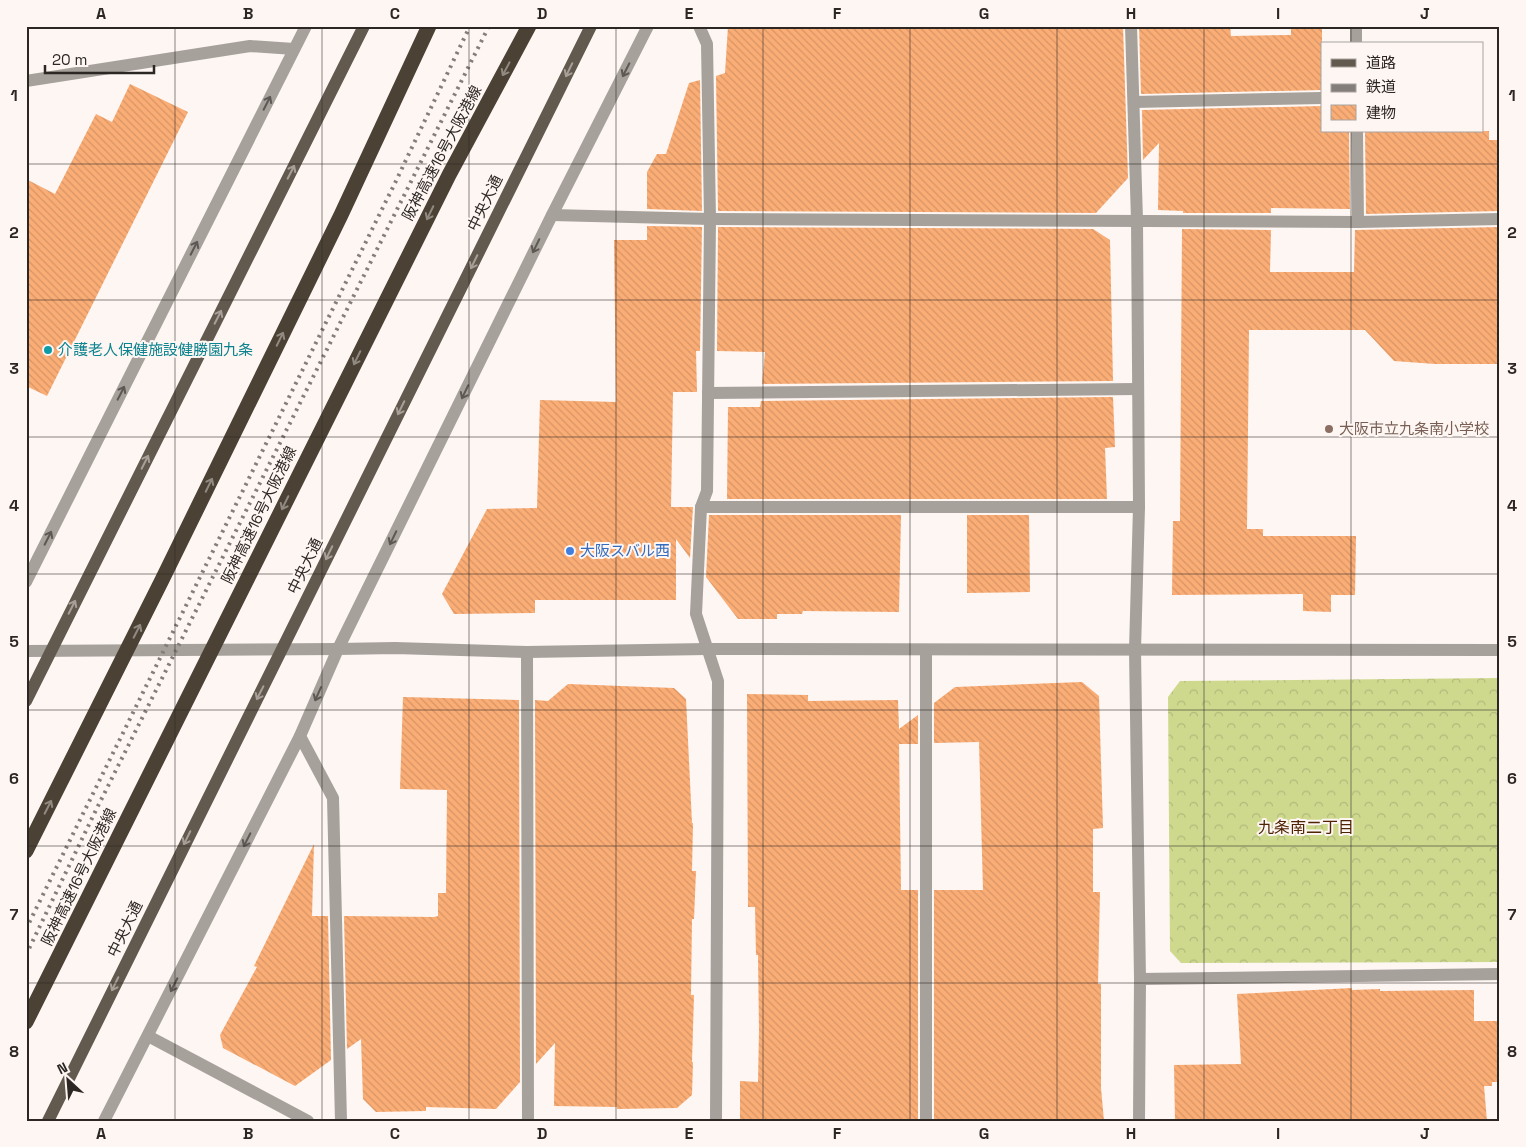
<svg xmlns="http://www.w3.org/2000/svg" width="1526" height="1147" font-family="'Space Grotesk','Noto Sans JP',sans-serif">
<defs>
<pattern id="forest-crowns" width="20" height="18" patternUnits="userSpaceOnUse" patternTransform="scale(1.25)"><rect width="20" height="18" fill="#ced98e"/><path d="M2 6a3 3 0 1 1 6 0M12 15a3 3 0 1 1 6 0" fill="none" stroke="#b1ba7a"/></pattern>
<pattern id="building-back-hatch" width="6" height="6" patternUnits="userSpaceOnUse" patternTransform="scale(1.25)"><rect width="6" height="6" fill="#fbad76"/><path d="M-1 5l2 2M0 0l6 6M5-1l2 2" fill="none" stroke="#d79566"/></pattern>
</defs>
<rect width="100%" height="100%" fill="#fdf6f2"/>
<polygon fill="url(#forest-crowns)" points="1500,678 1500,962 1181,963 1170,951 1168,697 1180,681"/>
<g fill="url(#building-back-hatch)">
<polygon points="728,26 1123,26 1128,178 1096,213 718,211 716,76 725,73"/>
<polygon points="1139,26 1230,26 1231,36 1291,35 1291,26 1322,26 1322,90 1141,94"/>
<polygon points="700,80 702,211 647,209 647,172 657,154 666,154 689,83"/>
<polygon points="130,84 188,112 47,396 26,386 26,179 55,194 96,114 112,122"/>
<polygon points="1322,106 1322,131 1349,131 1350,209 1271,208 1271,213 1183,213 1183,211 1158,210 1159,143 1143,160 1142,110"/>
<polygon points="1365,131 1489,131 1489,140 1500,140 1500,211 1366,214"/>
<polygon points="647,226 702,227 700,351 696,351 697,392 673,392 671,507 693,507 690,558 676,539 676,600 535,600 535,613 454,614 442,594 487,509 537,508 540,400 616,402 614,240 647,240"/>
<polygon points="718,227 1093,229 1110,240 1113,381 762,384 765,352 717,351"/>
<polygon points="1500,227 1500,364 1435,364 1394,361 1365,330 1249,330 1247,529 1263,529 1263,536 1356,536 1355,595 1331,595 1331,612 1303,611 1303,594 1172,595 1173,521 1180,521 1182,229 1271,230 1270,272 1354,272 1355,230"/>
<polygon points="1113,397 1115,447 1105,448 1107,499 727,499 728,407 760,407 761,401"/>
<polygon points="709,515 901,515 899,612 803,611 802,614 777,614 777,619 738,619 706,577"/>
<polygon points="967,515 1029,515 1030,592 967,593"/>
<polygon points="1082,682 1099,696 1103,828 1093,829 1093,892 1100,892 1098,984 1101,984 1101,1088 1104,1121 934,1121 934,890 983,890 979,742 934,743 934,703 955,687"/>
<polygon points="568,684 674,688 686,699 692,823 693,823 692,871 696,871 694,919 692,919 691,995 694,995 692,1062 693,1062 692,1095 677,1108 617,1109 617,1107 554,1106 555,1043 536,1064 535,700 548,701"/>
<polygon points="747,694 808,695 808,701 898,700 899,729 918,715 918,744 899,744 901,890 918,890 918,1121 740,1121 740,1081 758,1082 759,1030 758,955 756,955 755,907 748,907"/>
<polygon points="403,697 519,700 520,1082 496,1109 426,1107 426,1111 376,1112 363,1099 361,1039 347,1049 344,916 434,917 438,916 438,893 446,893 447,790 400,789"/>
<polygon points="314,844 312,916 328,916 331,1060 295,1086 223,1048 220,1035 257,967 254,966"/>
<polygon points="1352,988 1352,990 1380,989 1380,991 1474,990 1474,1021 1500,1021 1500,1082 1492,1082 1492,1086 1484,1086 1487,1121 1175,1121 1174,1065 1241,1064 1237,994"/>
</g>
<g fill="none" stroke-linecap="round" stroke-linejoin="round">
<g stroke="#a6a19b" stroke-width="12">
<polyline points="699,26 707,44 710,219 707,491 701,507 696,614 718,681 716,1121"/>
<polyline points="1356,26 1356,44"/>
<polyline points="26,81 250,46 294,49"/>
<polyline points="1134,102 1322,98"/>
<polyline points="1357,131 1358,222"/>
<polyline points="552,215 710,219 1358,222 1500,219"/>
<polyline points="708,393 1137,389"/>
<polyline points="701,507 1139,507"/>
<polyline points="26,582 306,26"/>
<polyline points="926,650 926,1121"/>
<polyline points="1135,650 1139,507 1137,220"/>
<polyline points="26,651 338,649"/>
<polyline points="527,652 528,1121"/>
<polyline points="300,736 333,798 341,1121"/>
<polyline points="1140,979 1500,974"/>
<polyline points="104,1121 300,736 338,649 369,586 552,215 648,26"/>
</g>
<g stroke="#a6a19b" stroke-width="12">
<polyline points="1131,26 1137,220"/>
<polyline points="338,649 395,648 527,652 706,649 1500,650"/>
<polyline points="1135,650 1140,979 1139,1121"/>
<polyline points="148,1036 308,1121"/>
</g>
<g stroke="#625a4f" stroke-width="12">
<polyline points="26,701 364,26"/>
<polyline points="48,1121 591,26"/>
</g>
<g stroke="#4b4235" stroke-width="15">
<polyline points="26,851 162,580 341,215 429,26"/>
<polyline points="26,1022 449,175 529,26"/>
</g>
<g stroke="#847e7a" stroke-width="4" stroke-dasharray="2.5 5" stroke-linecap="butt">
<polyline points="26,929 395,183 470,26"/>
<polyline points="26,955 97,808 489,26"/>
</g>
</g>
<defs><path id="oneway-shaft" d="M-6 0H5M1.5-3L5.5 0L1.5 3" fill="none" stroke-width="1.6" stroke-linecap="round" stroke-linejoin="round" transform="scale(1.25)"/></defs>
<g stroke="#928a81">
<use href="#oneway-shaft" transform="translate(506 69) rotate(118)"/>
<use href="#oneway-shaft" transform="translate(430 213) rotate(116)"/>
<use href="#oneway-shaft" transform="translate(280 339) rotate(-64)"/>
<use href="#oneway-shaft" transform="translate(357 358) rotate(116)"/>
<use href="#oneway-shaft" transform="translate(209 485) rotate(-64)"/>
<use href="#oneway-shaft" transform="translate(285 503) rotate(116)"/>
<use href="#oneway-shaft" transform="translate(137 631) rotate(-63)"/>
<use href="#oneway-shaft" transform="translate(48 807) rotate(-63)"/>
</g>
<g stroke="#a8a098">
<use href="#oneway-shaft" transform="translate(569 70) rotate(116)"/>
<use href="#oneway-shaft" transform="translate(291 172) rotate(-63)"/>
<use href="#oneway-shaft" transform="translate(474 262) rotate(116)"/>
<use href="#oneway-shaft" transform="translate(218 317) rotate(-63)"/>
<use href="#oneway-shaft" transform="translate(401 408) rotate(116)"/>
<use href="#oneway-shaft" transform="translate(145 462) rotate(-63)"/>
<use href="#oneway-shaft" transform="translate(329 553) rotate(116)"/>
<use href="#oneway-shaft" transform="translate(72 607) rotate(-63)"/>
<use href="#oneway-shaft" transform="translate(260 693) rotate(117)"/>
<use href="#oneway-shaft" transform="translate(187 838) rotate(116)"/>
<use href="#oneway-shaft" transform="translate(115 984) rotate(116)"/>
</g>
<g stroke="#5d5853">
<use href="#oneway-shaft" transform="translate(626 70) rotate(117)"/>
<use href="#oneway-shaft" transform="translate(267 103) rotate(-63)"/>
<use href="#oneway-shaft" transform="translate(536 246) rotate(116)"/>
<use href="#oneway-shaft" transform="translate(194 248) rotate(-63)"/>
<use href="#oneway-shaft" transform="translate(465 392) rotate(116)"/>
<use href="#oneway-shaft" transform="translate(121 393) rotate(-63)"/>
<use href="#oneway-shaft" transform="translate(48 538) rotate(-63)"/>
<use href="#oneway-shaft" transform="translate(393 538) rotate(116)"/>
<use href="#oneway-shaft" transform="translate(318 694) rotate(114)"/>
<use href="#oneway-shaft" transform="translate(247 840) rotate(117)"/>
<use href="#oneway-shaft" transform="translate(174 985) rotate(117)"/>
</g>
<path fill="none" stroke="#2d2723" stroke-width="1" stroke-opacity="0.55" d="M 175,26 L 175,1121M 322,26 L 322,1121M 469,26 L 469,1121M 616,26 L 616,1121M 763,26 L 763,1121M 910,26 L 910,1121M 1057,26 L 1057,1121M 1204,26 L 1204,1121M 1351,26 L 1351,44M 1351,131 L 1351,1121M 26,164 L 1500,164M 26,300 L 1500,300M 26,437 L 1500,437M 26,574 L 1500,574M 26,710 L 1500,710M 26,846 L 1500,846M 26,983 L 1500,983"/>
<circle fill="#0f9aa8" stroke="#fdf6f2" stroke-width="2" cx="48" cy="350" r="5"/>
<circle fill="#8d6e63" stroke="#fdf6f2" stroke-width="2" cx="1329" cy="429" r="5"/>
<circle fill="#3f7fe0" stroke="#fdf6f2" stroke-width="2" cx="570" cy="551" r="5"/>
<g text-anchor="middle" stroke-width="4" stroke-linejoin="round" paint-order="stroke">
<g font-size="15" fill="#2d2723" stroke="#fdf6f2">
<text transform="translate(442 153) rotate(-62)" y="5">阪神高速16号大阪港線</text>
<text transform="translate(485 203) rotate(-64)" y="5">中央大通</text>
<text transform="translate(259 515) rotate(-64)" y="5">阪神高速16号大阪港線</text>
<text transform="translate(305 566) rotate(-64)" y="5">中央大通</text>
<text transform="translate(79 877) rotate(-64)" y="5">阪神高速16号大阪港線</text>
<text transform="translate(125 929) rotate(-64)" y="5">中央大通</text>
</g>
<g font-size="15" fill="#0d838f" stroke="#fdf6f2" text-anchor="start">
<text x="58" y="355">介護老人保健施設健勝園九条</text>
</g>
<g font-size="15" fill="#785e54" stroke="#fdf6f2" text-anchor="start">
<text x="1339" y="434">大阪市立九条南小学校</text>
</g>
<g font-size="15" fill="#366cbe" stroke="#fdf6f2" text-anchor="start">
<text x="580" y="556">大阪スバル西</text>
</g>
<g font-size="16" fill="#4f2202" stroke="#fdf6f2">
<text x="1306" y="833">九条南二丁目</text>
</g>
</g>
<rect width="1526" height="1147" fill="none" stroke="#fdf6f2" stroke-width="55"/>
<rect x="1321" y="42" width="162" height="90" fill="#fdf6f2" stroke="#aaa39f"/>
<rect x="1331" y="59" width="25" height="8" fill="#625a4f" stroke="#aaa39f"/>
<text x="1366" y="68" font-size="15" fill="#2d2723">道路</text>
<rect x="1331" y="84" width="25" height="8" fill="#847e7a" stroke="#aaa39f"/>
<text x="1366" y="92" font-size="15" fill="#2d2723">鉄道</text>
<rect x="1331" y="105" width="25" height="15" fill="url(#building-back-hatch)" stroke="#aaa39f"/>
<text x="1366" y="118" font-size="15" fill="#2d2723">建物</text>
<g transform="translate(68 1080) rotate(334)" stroke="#fdf6f2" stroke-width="4" paint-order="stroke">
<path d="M0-4L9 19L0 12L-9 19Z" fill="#2d2723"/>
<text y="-8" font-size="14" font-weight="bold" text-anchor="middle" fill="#2d2723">N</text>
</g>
<path d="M45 65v8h109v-8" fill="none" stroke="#2d2723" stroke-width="2.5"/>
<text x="52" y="65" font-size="15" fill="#2d2723" stroke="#fdf6f2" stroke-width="4" paint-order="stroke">20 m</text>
<rect x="28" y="28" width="1470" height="1092" fill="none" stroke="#2d2723" stroke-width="2"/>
<g font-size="16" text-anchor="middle" font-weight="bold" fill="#2d2723">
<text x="101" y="19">A</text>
<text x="248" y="19">B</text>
<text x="395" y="19">C</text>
<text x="542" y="19">D</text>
<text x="689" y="19">E</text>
<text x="837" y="19">F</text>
<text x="984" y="19">G</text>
<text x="1131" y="19">H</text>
<text x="1278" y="19">I</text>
<text x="1425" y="19">J</text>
<text x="14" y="101">1</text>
<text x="1512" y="101">1</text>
<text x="14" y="238">2</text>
<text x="1512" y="238">2</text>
<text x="14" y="374">3</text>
<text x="1512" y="374">3</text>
<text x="14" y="511">4</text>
<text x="1512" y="511">4</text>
<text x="14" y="647">5</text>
<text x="1512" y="647">5</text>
<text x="14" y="784">6</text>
<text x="1512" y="784">6</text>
<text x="14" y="920">7</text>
<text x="1512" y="920">7</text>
<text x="14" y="1057">8</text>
<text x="1512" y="1057">8</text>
<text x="101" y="1139">A</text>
<text x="248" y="1139">B</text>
<text x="395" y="1139">C</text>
<text x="542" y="1139">D</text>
<text x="689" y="1139">E</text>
<text x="837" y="1139">F</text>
<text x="984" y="1139">G</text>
<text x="1131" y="1139">H</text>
<text x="1278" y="1139">I</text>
<text x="1425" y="1139">J</text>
</g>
</svg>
